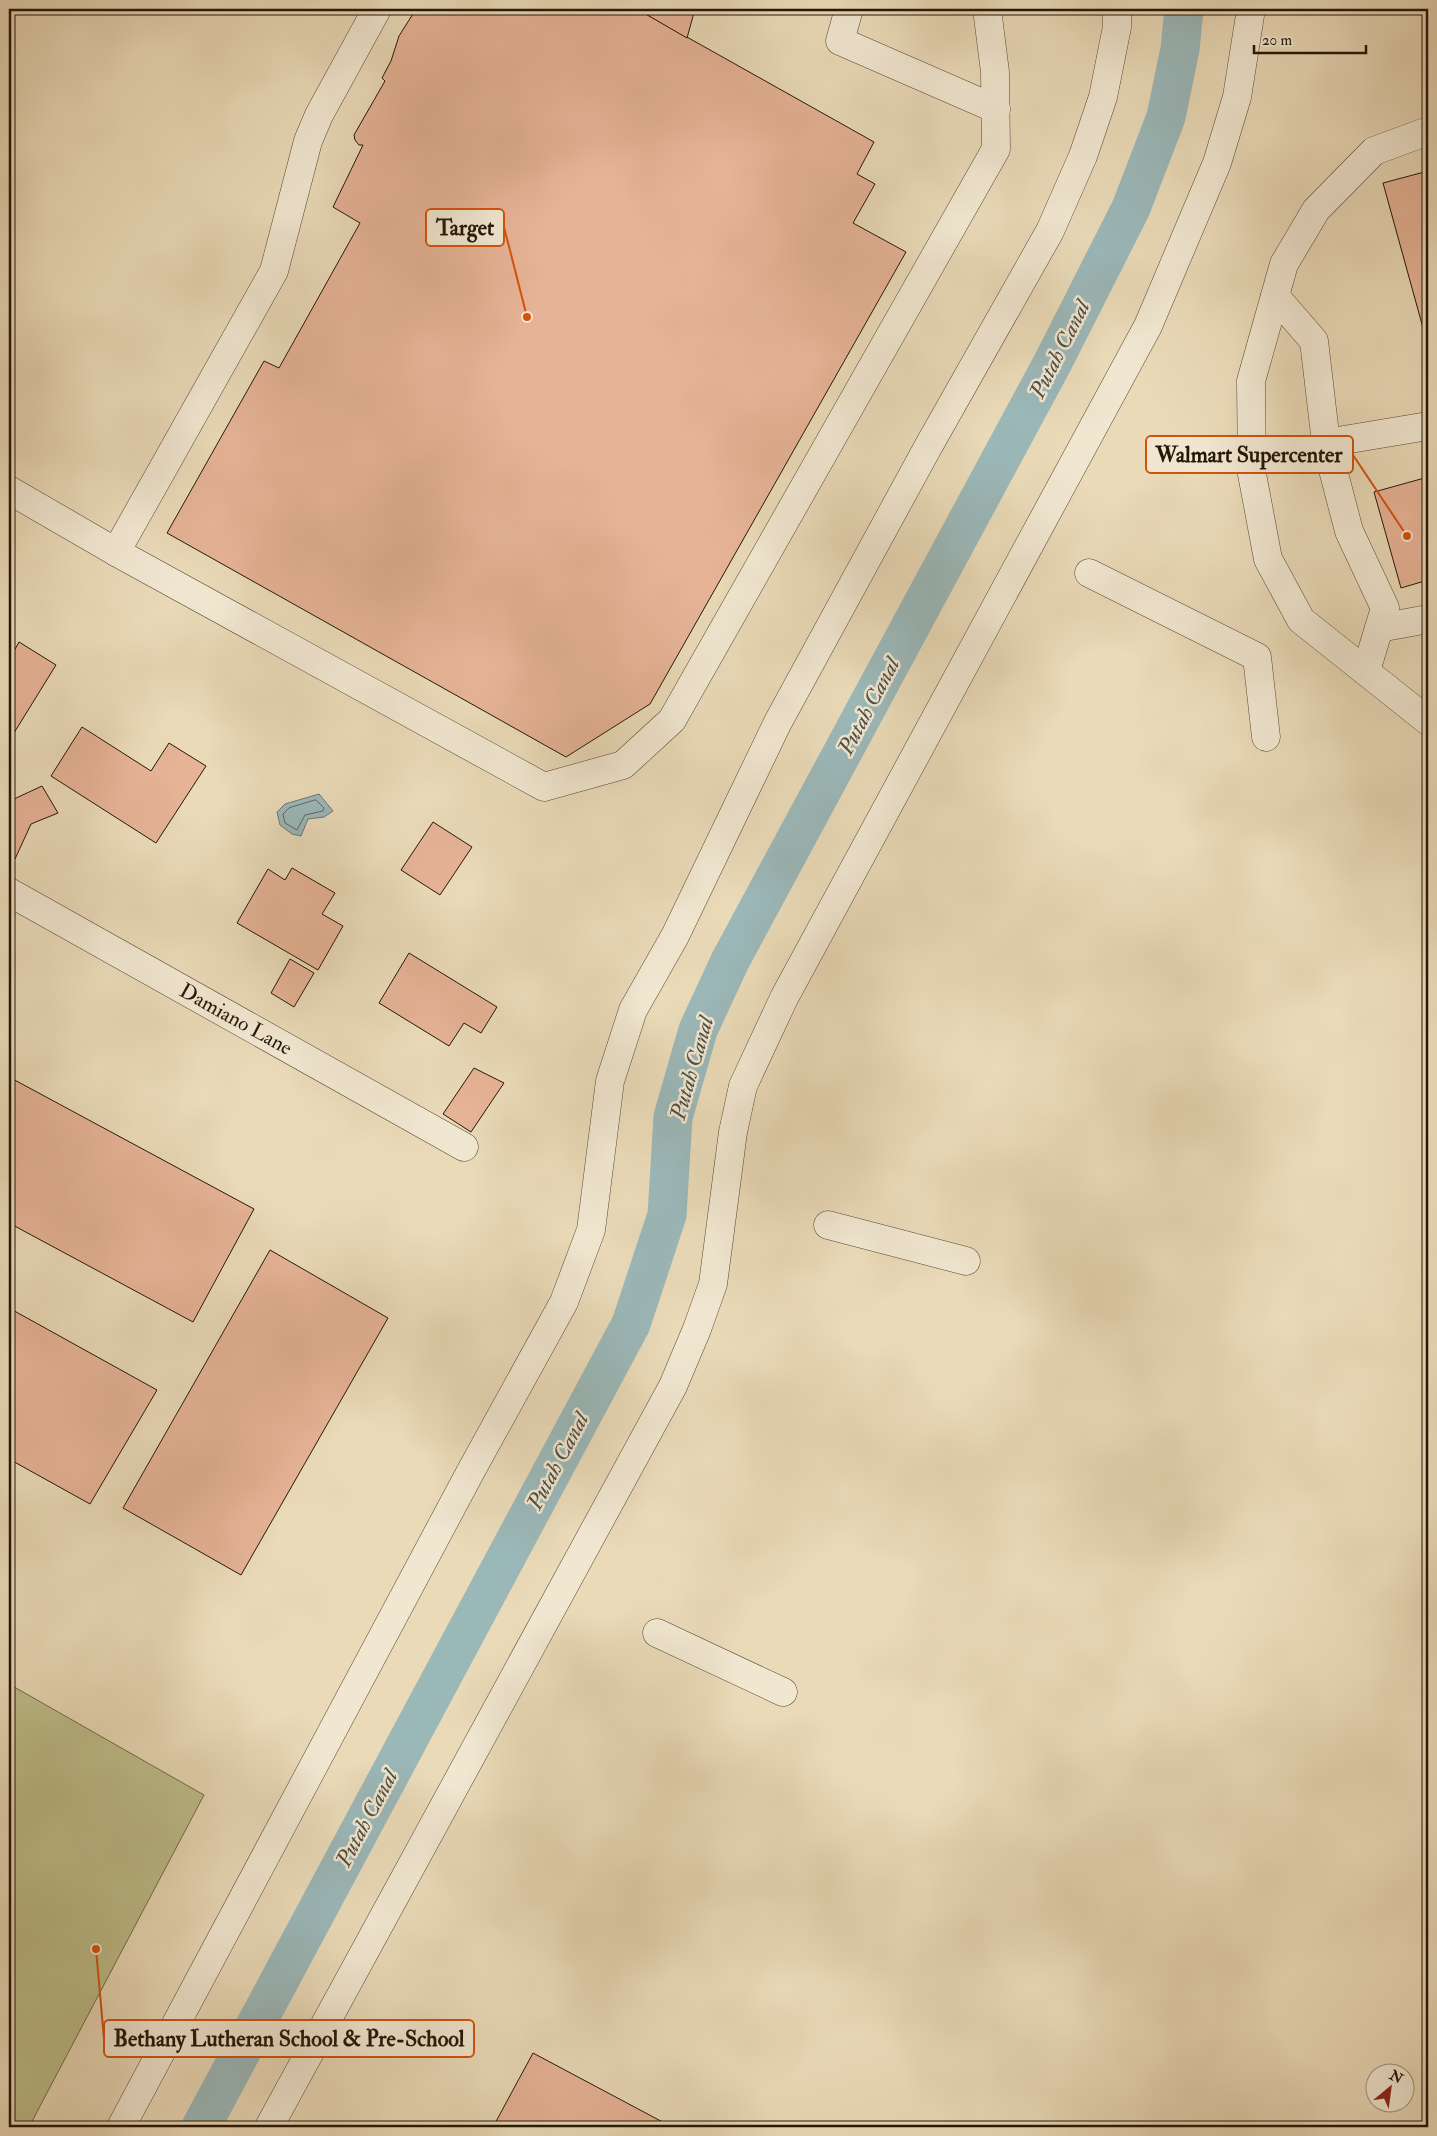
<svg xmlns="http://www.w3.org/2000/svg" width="1437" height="2136" font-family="'IM FELL Double Pica',serif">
<rect width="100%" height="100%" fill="#eadab8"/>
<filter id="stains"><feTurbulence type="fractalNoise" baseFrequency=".004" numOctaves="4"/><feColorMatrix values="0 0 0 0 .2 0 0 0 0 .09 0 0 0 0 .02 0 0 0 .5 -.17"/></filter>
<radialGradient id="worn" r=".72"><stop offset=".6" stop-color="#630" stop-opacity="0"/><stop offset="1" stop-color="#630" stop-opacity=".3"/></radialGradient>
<polygon fill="#bdbe8a" stroke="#706a49" points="9,1684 204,1795 29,2127 9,2127"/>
<polygon fill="#9bb8b9" stroke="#6b7772" points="319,794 333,811 324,817 308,819 301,836 292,834 280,825 277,812 285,804"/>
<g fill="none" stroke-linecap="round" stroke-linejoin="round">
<polygon stroke="#606760" stroke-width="1" points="316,800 324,808 323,811 305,815 297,830 285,823 283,814 289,808"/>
<polyline stroke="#9bb8b9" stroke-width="39" points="201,2127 631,1324 667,1215 673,1117 698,1030 730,961 1053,362 1131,208 1166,117 1180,49 1184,9"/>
</g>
<g fill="#e6b396" stroke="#241608">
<polygon points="416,9 637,9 874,142 857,174 875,184 853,223 906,252 650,704 566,757 167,533 264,361 279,368 360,223 333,207 363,145 359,145 355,140 354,135 385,81 382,78 391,61 399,36"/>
<polygon points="637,9 695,9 687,38"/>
<polygon points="1428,171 1428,346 1383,183"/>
<polygon points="1428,477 1428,580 1401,588 1374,492"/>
<polygon points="19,642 56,665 9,741 9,660"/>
<polygon points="82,727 151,771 169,743 206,766 156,843 51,776"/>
<polygon points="42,786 58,813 31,824 15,859 9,856 9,808 14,799"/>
<polygon points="433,822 472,847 440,895 401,870"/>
<polygon points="292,868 335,893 322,914 343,926 318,970 237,923 268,869 285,880"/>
<polygon points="409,953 497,1007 481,1033 464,1023 449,1046 379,1003"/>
<polygon points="290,959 314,973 294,1007 271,993"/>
<polygon points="474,1068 504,1083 471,1132 443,1114"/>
<polygon points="9,1077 254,1209 193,1322 9,1223"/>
<polygon points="270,1250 388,1318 241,1575 123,1508"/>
<polygon points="9,1308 157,1390 90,1504 9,1459"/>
<polygon points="533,2053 672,2127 493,2127"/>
</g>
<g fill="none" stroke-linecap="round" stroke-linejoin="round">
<defs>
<g id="minor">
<polyline points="849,9 840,41 996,109"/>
<polyline points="1428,131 1374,151 1316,210 1284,264 1251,381 1252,474 1268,559 1301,620 1428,721"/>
<polyline points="1275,296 1314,341 1326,443 1349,531 1385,608 1366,671"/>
<polyline points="1326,443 1428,426"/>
<polyline points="9,490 116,552 544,787 623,765 672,720 996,149 995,72 987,9"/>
<polyline points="116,552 274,271 308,141 319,115 377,9"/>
<polyline points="1089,573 1257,657 1266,737"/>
<polyline points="1379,628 1428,619"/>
<polyline points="9,892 464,1147"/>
<polyline points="828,1225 966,1261"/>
<polyline points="657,1633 783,1692"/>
<polyline points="121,2127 472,1469 564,1302 591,1230 610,1081 633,1010 675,936 778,722 928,447 1050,231 1083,156 1103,97 1117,27 1117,9"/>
<polyline points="269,2127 673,1386 697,1329 713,1284 733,1132 743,1086 784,998 1148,326 1217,163 1237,97 1251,9"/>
</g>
</defs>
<use href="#minor" stroke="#564734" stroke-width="29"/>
<use href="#minor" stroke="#f1e7d1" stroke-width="28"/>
</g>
<g text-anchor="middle" stroke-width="5" stroke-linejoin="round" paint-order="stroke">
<g font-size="21" fill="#241608" stroke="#f1e7d1">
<text transform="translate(236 1019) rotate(29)" y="7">Damiano Lane</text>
</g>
<g font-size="22" font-style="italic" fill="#4e4f46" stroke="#f1e7d1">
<text transform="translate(1059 349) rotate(-63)" y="8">Putah Canal</text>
<text transform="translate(868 706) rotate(-62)" y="8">Putah Canal</text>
<text transform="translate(691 1068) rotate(-74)" y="8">Putah Canal</text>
<text transform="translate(557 1461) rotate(-62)" y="8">Putah Canal</text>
<text transform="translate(366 1818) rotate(-62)" y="8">Putah Canal</text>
</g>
</g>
<path fill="none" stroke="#d4520c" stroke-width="2" d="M527 317L504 227M1407 536L1353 455M96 1949L104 2039"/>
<g fill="#d4520c" stroke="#f1e7d1" stroke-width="2">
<circle cx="527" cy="317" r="5"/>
<circle cx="1407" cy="536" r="5"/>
<circle cx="96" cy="1949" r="5"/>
</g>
<g fill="#f1e7d1" stroke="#d4520c" stroke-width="2">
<rect x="426" y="209" width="78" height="37" rx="5"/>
<rect x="1146" y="436" width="207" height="37" rx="5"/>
<rect x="104" y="2020" width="370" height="37" rx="5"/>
</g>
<g font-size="22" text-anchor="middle" font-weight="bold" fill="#241608">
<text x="465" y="235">Target</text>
<text x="1249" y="462">Walmart Supercenter</text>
<text x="289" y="2046">Bethany Lutheran School &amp; Pre-School</text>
</g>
<rect width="1437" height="2136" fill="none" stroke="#eadab8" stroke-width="30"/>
<rect x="10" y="10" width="1417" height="2116" fill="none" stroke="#241608" stroke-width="2.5"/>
<rect x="15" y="15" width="1407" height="2106" fill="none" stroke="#241608"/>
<g transform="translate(1390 2088) rotate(29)"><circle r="24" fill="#f1e7d1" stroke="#9f9381"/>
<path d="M0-4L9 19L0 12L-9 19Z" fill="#8f2418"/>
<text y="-8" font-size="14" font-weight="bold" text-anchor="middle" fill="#241608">N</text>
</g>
<path d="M1254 45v8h112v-8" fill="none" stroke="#241608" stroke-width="2.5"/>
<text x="1262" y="45" font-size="15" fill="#241608" stroke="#f1e7d1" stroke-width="4" paint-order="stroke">20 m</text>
<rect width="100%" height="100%" filter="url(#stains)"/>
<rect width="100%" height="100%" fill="url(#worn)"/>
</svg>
